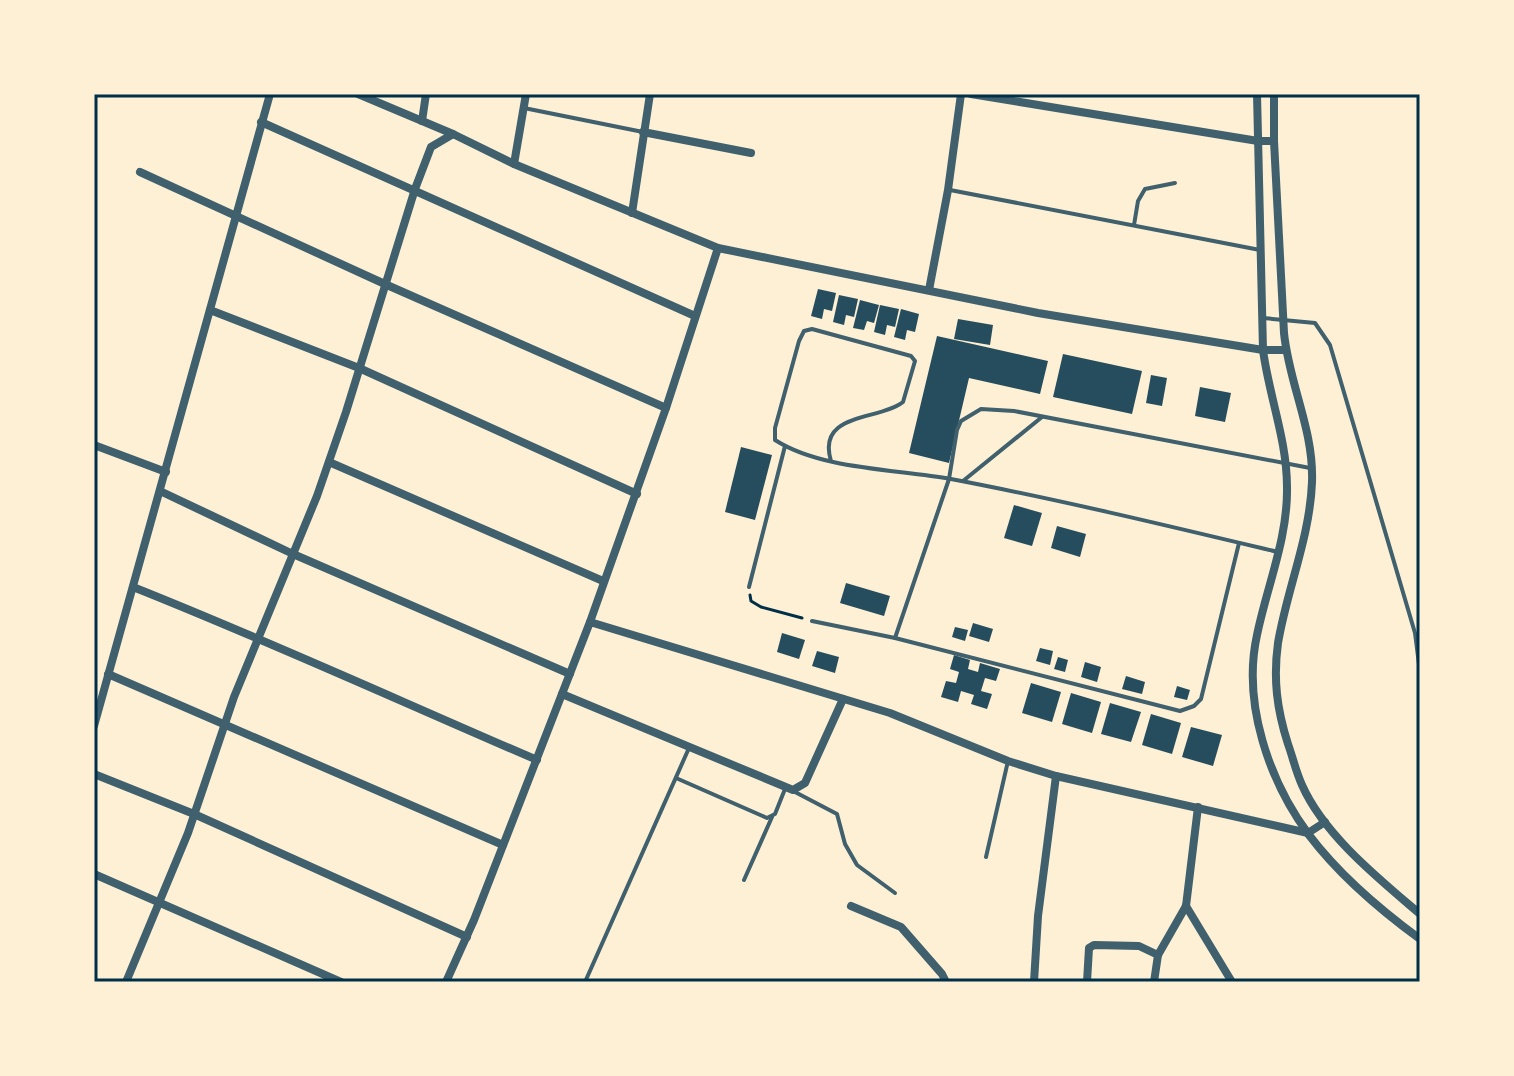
<svg xmlns="http://www.w3.org/2000/svg" width="1514" height="1076" font-family="Montserrat,sans-serif">
<rect width="100%" height="100%" fill="#fdf0d5"/>
<g fill="#264d5e">
<polygon points="818,289 836,293 832,311 824,309 822,319 811,316"/>
<polygon points="839,295 858,299 854,317 846,315 844,325 833,322"/>
<polygon points="860,300 879,305 874,323 867,321 864,330 853,328"/>
<polygon points="880,305 899,309 895,327 887,325 885,335 874,332"/>
<polygon points="901,309 919,314 915,332 907,330 905,340 894,337"/>
<polygon points="958,319 993,325 990,345 954,339"/>
<polygon points="937,336 1048,361 1040,394 969,378 949,463 909,453"/>
<polygon points="1063,354 1142,371 1132,414 1053,397"/>
<polygon points="1151,375 1167,378 1162,406 1146,403"/>
<polygon points="1200,387 1231,393 1225,422 1195,416"/>
<polygon points="741,447 772,455 755,520 725,512"/>
<polygon points="1014,505 1042,513 1032,546 1004,538"/>
<polygon points="1057,526 1086,534 1080,557 1051,548"/>
<polygon points="846,583 890,596 884,616 840,603"/>
<polygon points="973,623 993,629 989,642 969,636"/>
<polygon points="955,627 968,630 965,641 952,637"/>
<polygon points="782,633 805,640 799,659 777,652"/>
<polygon points="1040,648 1053,651 1050,665 1036,661"/>
<polygon points="817,651 839,657 835,673 812,666"/>
<polygon points="954,655 970,660 968,669 978,672 980,663 1000,669 996,681 985,678 981,691 992,694 987,709 971,704 974,695 961,691 958,702 941,697 946,681 956,683 959,672 950,669"/>
<polygon points="1058,657 1068,660 1065,672 1054,669"/>
<polygon points="1085,662 1101,667 1097,682 1081,677"/>
<polygon points="1126,676 1145,682 1142,694 1122,689"/>
<polygon points="1031,683 1061,692 1052,722 1022,713"/>
<polygon points="1177,686 1190,690 1187,700 1174,697"/>
<polygon points="1071,693 1101,702 1092,733 1062,724"/>
<polygon points="1110,703 1141,712 1131,742 1101,734"/>
<polygon points="1151,714 1181,723 1172,754 1142,745"/>
<polygon points="1191,727 1222,735 1213,766 1182,757"/>
</g>
<g fill="none" stroke-linecap="round" stroke-linejoin="round">
<polyline stroke="#003049" stroke-width="3" points="750,595 751,601 761,607 802,618"/>
<g stroke="#3f606c" stroke-width="4">
<polyline points="524,108 643,132"/>
<polyline points="950,190 1260,250"/>
<polyline points="1134,225 1138,201 1145,189 1175,183"/>
<polyline points="1263,318 1315,323 1330,345 1415,633 1420,672"/>
<path d="M 831,461 C 816,412 879,421 903,402 L 915,361 L 911,356 L 812,329 L 804,331 L 799,341 L 775,428 L 775,440 C 822,470 897,469 951,479 C 1061,500 1169,526 1278,552"/>
<polyline points="963,481 1042,417"/>
<polyline points="749,587 785,446"/>
<polyline points="812,621 895,638 1180,711 1194,706 1201,699 1239,543"/>
<polyline points="895,638 949,479 957,430 961,421 981,409 1014,411 1310,468"/>
<polyline points="676,778 767,818 775,814 785,789"/>
<polyline points="795,792 837,814 845,844 857,865 895,893"/>
<polyline points="986,857 1008,761"/>
<polyline points="744,880 772,817"/>
<polyline points="585,982 689,748"/>
</g>
<g stroke="#3f606c" stroke-width="8">
<polyline points="358,94 453,134"/>
<polyline points="971,94 1258,141 1274,141"/>
<path d="M 1257,94 L 1263,350 C 1269,396 1287,440 1287,487 C 1288,538 1267,586 1257,635 C 1242,703 1269,781 1309,835 C 1340,876 1379,909 1420,939"/>
<path d="M 1274,94 L 1274,141 L 1284,333 C 1289,384 1314,430 1312,482 C 1310,537 1287,589 1278,643 C 1273,679 1277,710 1288,744 C 1293,758 1296,772 1302,785 C 1324,835 1379,879 1420,914"/>
<polyline points="422,121 426,94"/>
<polyline points="261,122 695,316"/>
<polyline points="643,132 751,153"/>
<polyline points="514,164 526,94"/>
<polyline points="140,172 387,285 666,408 718,248"/>
<polyline points="632,213 650,94"/>
<polyline points="929,290 948,190 961,94"/>
<polyline points="210,310 359,368 637,494"/>
<polyline points="94,445 166,472"/>
<polyline points="329,462 603,581"/>
<polyline points="160,491 293,554 570,674"/>
<path d="M 133,587 C 269,641 402,702 537,760"/>
<polyline points="590,622 666,408"/>
<polyline points="108,674 503,845"/>
<polyline points="562,694 793,790 805,783 843,699"/>
<polyline points="94,726 270,94"/>
<polyline points="94,774 194,814 467,937"/>
<polyline points="94,874 341,982"/>
<polyline points="851,906 901,927 942,974 946,982"/>
<polyline points="1186,906 1232,982"/>
<polyline points="126,982 188,833 234,697 317,496 346,412 415,189 431,147 453,134 514,164 718,248 1038,313 1263,350 1286,350"/>
<polyline points="446,982 474,920 590,622 890,713 1008,761 1056,776"/>
<polyline points="1034,982 1038,916 1056,776 1308,833 1325,822"/>
<polyline points="1087,982 1089,948 1094,945 1139,946 1158,955"/>
<polyline points="1154,982 1158,955 1186,906 1198,807"/>
</g>
</g>
<rect width="1514" height="1076" fill="none" stroke="#fdf0d5" stroke-width="192"/>
<rect x="96" y="96" width="1322" height="884" fill="none" stroke="#003049" stroke-width="3"/>
</svg>
